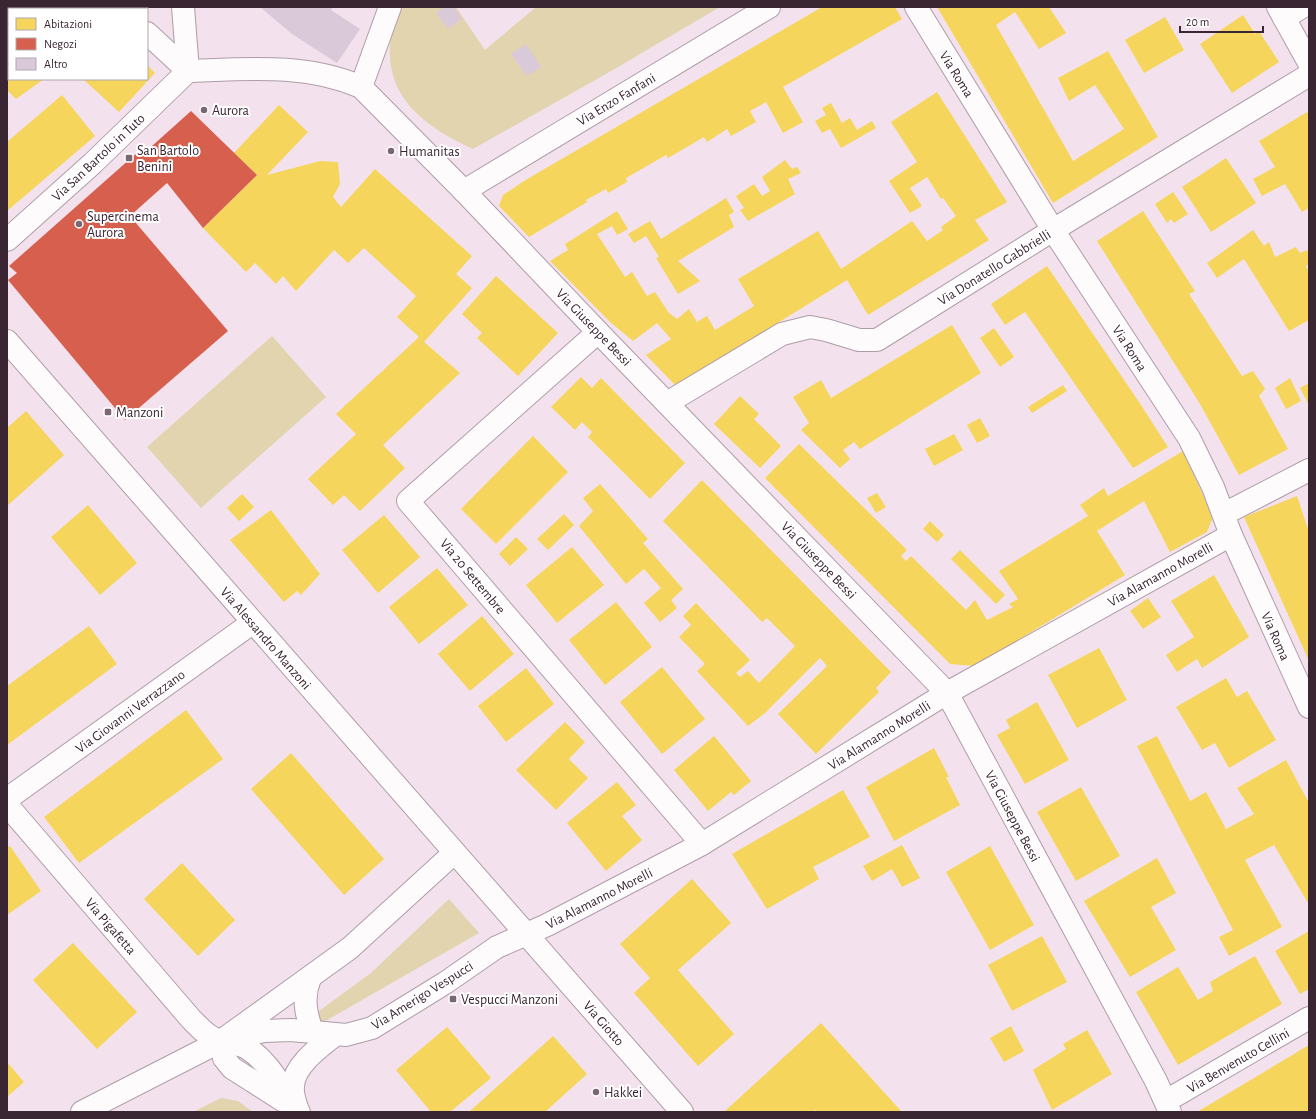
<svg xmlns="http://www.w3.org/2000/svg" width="1316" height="1119" font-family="'Alegreya Sans',sans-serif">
<rect width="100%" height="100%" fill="#f3e2ed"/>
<g fill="#e2d4af">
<path d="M 398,7 L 456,7 L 485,50 L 536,7 L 720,7 L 613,70 L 473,149 C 407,119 373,81 398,7 Z"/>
<polygon points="272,336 326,397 201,508 147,447"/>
<polygon points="449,899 479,933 322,1023 317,1016 319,1011 371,973"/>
<polygon points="221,1098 238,1101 253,1112 193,1112"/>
</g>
<g fill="#f6d55c">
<polygon points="23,7 86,7 88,9 26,9"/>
<polygon points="822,7 895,7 902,19 783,87 803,122 783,133 766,102 750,111 756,122 731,136 727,129 707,142 704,137 668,158 666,155 626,178 627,182 608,193 606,189 586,200 587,202 529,237 499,206 503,195 524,181"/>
<polygon points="937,7 1049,7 1066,33 1039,49 1015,12 996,25 1073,161 1124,129 1095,85 1069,101 1058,78 1108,51 1158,137 1053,203"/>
<polygon points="1243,15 1255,34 1259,31 1279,62 1232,93 1200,44"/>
<polygon points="1165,17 1184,50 1144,73 1125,40"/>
<polygon points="147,65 155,73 119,112 83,79 147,79"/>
<polygon points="9,78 9,79 44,79 16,99 7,90 7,80"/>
<polygon points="937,92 1007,202 975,220 989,240 868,315 847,280 676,386 646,355 671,339 657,323 633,341 610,322 550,261 568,250 565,244 617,211 628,229 617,235 612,226 597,234 625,277 632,272 647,296 655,292 669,313 677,319 689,309 697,322 707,316 715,330 754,306 738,279 818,231 841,269 912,221 927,241 943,230 941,227 956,216 943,198 941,199 927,177 910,188 922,206 910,213 889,181 917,162 891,122"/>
<polygon points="62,95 95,136 7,211 7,142"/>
<polygon points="831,103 842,123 850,118 857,130 872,121 876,128 841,148 830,129 822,133 815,121 826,115 822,108"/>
<polygon points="279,105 308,132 267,175 320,161 338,162 340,184 333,197 341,207 375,169 472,256 456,274 472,288 424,342 460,373 383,445 405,468 360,511 344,495 333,505 308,479 356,434 336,414 419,337 397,317 416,296 364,248 348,263 334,250 296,291 283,276 276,284 255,263 246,272 203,228 257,175 234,153"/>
<polygon points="1307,112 1309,116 1309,208 1302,212 1285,184 1262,196 1253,179 1275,167 1259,141"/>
<polygon points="1226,158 1256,203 1211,232 1182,187"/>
<polygon points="785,160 792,169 797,167 801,173 788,179 795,194 748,221 740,210 744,208 736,196 754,184 762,196 770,191 762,177"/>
<polygon points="1173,192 1188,214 1174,223 1171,219 1167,223 1155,204"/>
<polygon points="726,198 734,212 729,215 734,227 678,261 700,281 678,294 656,258 659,257 646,236 634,243 628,234 650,221 661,239"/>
<polygon points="1143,211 1195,291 1189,294 1242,376 1253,371 1265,389 1259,396 1288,449 1239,475 1200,404 1097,241"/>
<polygon points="1253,230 1264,246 1269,242 1275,257 1296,247 1300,253 1307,250 1309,254 1309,264 1306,266 1309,272 1309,320 1289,331 1244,259 1217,278 1207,263"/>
<polygon points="1047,266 1139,402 1168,447 1133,468 1025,312 1005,325 991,304"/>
<polygon points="496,276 558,333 518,376 477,338 482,333 462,314"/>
<polygon points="952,325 981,373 860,449 854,442 843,450 850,459 840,468 801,430 809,423 793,397 821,380 831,398"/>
<polygon points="994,328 1014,357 1000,367 980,338"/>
<polygon points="581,377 592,388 601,378 685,463 650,499 588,437 592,432 582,422 575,430 551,407"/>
<polygon points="1290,378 1301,401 1286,409 1275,388"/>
<polygon points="1309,383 1309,405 1300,388"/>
<polygon points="1063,385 1067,391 1032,413 1028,407"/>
<polygon points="740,396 759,414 754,419 781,446 760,468 714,424"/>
<polygon points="26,411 64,455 7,506 7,428"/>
<polygon points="980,418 990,436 977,443 967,425"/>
<polygon points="954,434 963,450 934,466 925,449"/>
<polygon points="533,436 568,472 496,544 461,509"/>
<polygon points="799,444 907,550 901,556 906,561 911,556 966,610 975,600 987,620 1013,607 1009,604 1018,599 999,571 1088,516 1080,505 1104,488 1108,496 1183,451 1213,517 1207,532 1170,552 1144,501 1097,531 1125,575 975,666 950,664 765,478"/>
<polygon points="702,480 891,672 876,688 879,692 816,754 778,714 827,666 820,658 765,713 748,726 697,671 705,664 679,637 691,625 683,616 696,603 750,660 736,673 740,677 748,671 759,683 795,646 767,618 762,622 663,521"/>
<polygon points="600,484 648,539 643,543 683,589 671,600 677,608 660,622 644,603 661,588 644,569 626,584 579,526 593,511 583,498"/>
<polygon points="877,493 886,507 876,513 867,498"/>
<polygon points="242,494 254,507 239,521 227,508"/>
<polygon points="1297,496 1309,532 1309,661 1244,517"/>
<polygon points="88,505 137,563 100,595 51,537"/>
<polygon points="271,510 320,574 301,595 297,591 284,602 230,540"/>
<polygon points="564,514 574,525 548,550 537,539"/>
<polygon points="384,515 420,557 378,593 342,550"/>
<polygon points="930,521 944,535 937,542 923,529"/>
<polygon points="516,537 528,549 510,566 499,554"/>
<polygon points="572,547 604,585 557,623 526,585"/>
<polygon points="960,550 1005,595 996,604 951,559"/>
<polygon points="437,568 468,605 419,644 389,607"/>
<polygon points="1214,575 1249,637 1202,668 1197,659 1177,672 1166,655 1194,637 1171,601"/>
<polygon points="1148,598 1161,617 1143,629 1130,611"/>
<polygon points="616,602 652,647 605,685 569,640"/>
<polygon points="482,616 514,654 470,691 438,654"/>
<polygon points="89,626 117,664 7,745 7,686"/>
<polygon points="1099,648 1127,700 1077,728 1048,675"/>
<polygon points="662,667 705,719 662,754 620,702"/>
<polygon points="526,668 554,704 506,742 478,706"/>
<polygon points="1226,678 1237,697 1247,691 1276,740 1229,768 1215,743 1202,750 1176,707"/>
<polygon points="1037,702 1069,760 1025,784 997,735 1010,728 1006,720"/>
<polygon points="186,710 223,759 79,863 44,817"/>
<polygon points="565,722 585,742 569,759 588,778 556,810 516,770"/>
<polygon points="714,736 751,781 734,795 731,792 708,811 674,770"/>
<polygon points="1157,736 1190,801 1206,792 1226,829 1254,814 1237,788 1286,760 1309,803 1309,902 1308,903 1274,845 1245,860 1282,927 1229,956 1219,937 1233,930 1137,746"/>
<polygon points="934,748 949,777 946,777 960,805 894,841 866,787"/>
<polygon points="291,753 384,859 344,895 251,789"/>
<polygon points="617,782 636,805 622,816 642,840 606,871 567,823"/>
<polygon points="1081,787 1120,856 1076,881 1037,812"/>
<polygon points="843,790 870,837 813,867 819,879 767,909 732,854"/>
<polygon points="902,845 920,878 902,887 892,869 872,881 863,866"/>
<polygon points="10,846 41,891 7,915 7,848"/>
<polygon points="990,846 1034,925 990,950 946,872"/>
<polygon points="1157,858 1176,893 1151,907 1176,950 1130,977 1084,901"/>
<polygon points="182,863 235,920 198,956 144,899"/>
<polygon points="692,879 731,923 678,970 734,1034 698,1066 634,993 650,978 620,944"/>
<polygon points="1309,931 1309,989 1300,994 1275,951"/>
<polygon points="1042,936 1067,982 1012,1011 988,965"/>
<polygon points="73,943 137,1012 97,1049 33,980"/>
<polygon points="1255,956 1282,1004 1178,1065 1136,992 1178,967 1198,1000 1213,991 1210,982"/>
<polygon points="821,1023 902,1112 818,1112 815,1110 813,1112 724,1112"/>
<polygon points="1011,1026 1024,1051 1004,1062 990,1038"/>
<polygon points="447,1027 491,1078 450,1112 431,1112 396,1070"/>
<polygon points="1087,1030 1112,1074 1052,1110 1033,1070 1066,1049 1063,1044"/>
<polygon points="553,1036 587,1074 545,1112 469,1112"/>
<polygon points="1309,1045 1309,1112 1197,1112"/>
<polygon points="7,1062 24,1082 7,1097"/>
</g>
<polygon fill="#d6604d" points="191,111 257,175 203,228 167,183 130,216 228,331 125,420 8,280 17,273 9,266 139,151 142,155"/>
<g fill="#dacad9">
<polygon points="260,7 333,7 331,10 360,29 337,63 292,34"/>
<polygon points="444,7 454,7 462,19 448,29 436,13"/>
<polygon points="526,44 541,67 527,76 511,54"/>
</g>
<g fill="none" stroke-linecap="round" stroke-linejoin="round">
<defs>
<g id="minor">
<polyline points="119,7 121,9"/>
<polyline points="183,7 188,71"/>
<polyline points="1278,7 1309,63"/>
<polyline points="1284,18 1302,7"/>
<polyline points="147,33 188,71"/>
<path d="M 188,71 C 246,69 306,63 361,87 L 464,191 L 598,332 L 947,693 L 1156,1081 L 1170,1112"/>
<polyline points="361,87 390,7"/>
<polyline points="464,191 769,7"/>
<polyline points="7,240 93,163 188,71"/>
<polyline points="598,332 408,501 702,844"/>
<polyline points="7,341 682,1112"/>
<polyline points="667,403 782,334 810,327 826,330 859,340 877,340 1053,230 1309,75"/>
<polyline points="1224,514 1309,470"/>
<polyline points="7,799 252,623"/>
<path d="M 7,805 L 191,1019 C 200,1028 208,1037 220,1041 C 229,1044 239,1043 247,1048 C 271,1063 282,1090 299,1112"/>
<path d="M 310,978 C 302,998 306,1013 312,1032"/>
<polyline points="221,1041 264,1031 291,1030 346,1035 372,1028 445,983 497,947 547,925 702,844 947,693 1231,535"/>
<polyline points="221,1041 224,1058 232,1068 290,1105"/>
<polyline points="1166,1101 1309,1018"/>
<path d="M 297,1108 C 295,1101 292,1094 293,1086 C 294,1065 320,1047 335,1035"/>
<polyline points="82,1112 221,1041 350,948 454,853"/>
</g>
<polyline id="major" points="916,7 1053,230 1189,438 1213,487 1231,535 1309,707"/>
</defs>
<use href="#minor" stroke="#ae9da8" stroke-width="24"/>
<use href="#major" stroke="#ae9da8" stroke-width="24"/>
<use href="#minor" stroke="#fdfbfc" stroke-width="22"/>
<use href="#major" stroke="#fdfbfc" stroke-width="22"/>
</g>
<g fill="#7b6774" stroke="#fff" stroke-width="1.5">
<circle cx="204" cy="110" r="4"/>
<circle cx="391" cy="151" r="4"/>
<rect x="125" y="154" width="8" height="8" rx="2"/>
<circle cx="79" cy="224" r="4"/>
<rect x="104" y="408" width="8" height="8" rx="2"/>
<rect x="449" y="995" width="8" height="8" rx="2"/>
<circle cx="596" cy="1092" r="4"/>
</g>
<g text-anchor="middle" stroke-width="4" stroke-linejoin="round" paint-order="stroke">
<g font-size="14" fill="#3a2533" stroke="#fff">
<text transform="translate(957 74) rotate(58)" y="5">Via Roma</text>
<text transform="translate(616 99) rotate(-31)" y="5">Via Enzo Fanfani</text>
<text transform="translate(98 157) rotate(-43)" y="5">Via San Bartolo in Tuto</text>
<text transform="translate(994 267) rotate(-32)" y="5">Via Donatello Gabbrielli</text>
<text transform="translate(594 327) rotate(46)" y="5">Via Giuseppe Bessi</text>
<text transform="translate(1130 348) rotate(57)" y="5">Via Roma</text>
<text transform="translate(819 560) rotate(46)" y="5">Via Giuseppe Bessi</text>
<text transform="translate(1160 574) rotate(-29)" y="5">Via Alamanno Morelli</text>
<text transform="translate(473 576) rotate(50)" y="5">Via 20 Settembre</text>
<text transform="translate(1276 636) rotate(66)" y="5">Via Roma</text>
<text transform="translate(266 638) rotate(49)" y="5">Via Alessandro Manzoni</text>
<text transform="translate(130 711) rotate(-36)" y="5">Via Giovanni Verrazzano</text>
<text transform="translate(879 735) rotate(-32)" y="5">Via Alamanno Morelli</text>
<text transform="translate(1013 816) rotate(62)" y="5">Via Giuseppe Bessi</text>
<text transform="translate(599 898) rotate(-27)" y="5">Via Alamanno Morelli</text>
<text transform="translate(111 926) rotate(49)" y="5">Via Pigafetta</text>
<text transform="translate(422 995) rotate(-32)" y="5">Via Amerigo Vespucci</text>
<text transform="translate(604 1023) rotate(49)" y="5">Via Giotto</text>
<text transform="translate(1238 1060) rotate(-30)" y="5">Via Benvenuto Cellini</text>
</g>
<g font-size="14" fill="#3a2533" stroke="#fff" text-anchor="start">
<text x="212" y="115">Aurora</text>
<text x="137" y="155">San Bartolo<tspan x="137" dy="16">Benini</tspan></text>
<text x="399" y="156">Humanitas</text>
<text x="87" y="221">Supercinema<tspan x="87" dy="16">Aurora</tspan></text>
<text x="116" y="417">Manzoni</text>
<text x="461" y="1004">Vespucci Manzoni</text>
<text x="604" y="1097">Hakkei</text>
</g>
</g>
<rect width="1316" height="1119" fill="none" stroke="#3a2533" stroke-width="16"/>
<rect x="8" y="8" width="140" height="72" fill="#ffffff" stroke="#b0a8ad"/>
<rect x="16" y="18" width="20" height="12" fill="#f6d55c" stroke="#b0a8ad"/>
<text x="44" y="28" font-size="12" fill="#3a2533">Abitazioni</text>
<rect x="16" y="38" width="20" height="12" fill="#d6604d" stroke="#b0a8ad"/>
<text x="44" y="48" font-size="12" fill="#3a2533">Negozi</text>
<rect x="16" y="58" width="20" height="12" fill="#dacad9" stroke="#b0a8ad"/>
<text x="44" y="68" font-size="12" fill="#3a2533">Altro</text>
<path d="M1180 26v6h83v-6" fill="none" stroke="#3a2533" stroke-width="2"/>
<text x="1186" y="26" font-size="12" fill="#3a2533" stroke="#ffffff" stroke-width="3" paint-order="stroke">20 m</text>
</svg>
